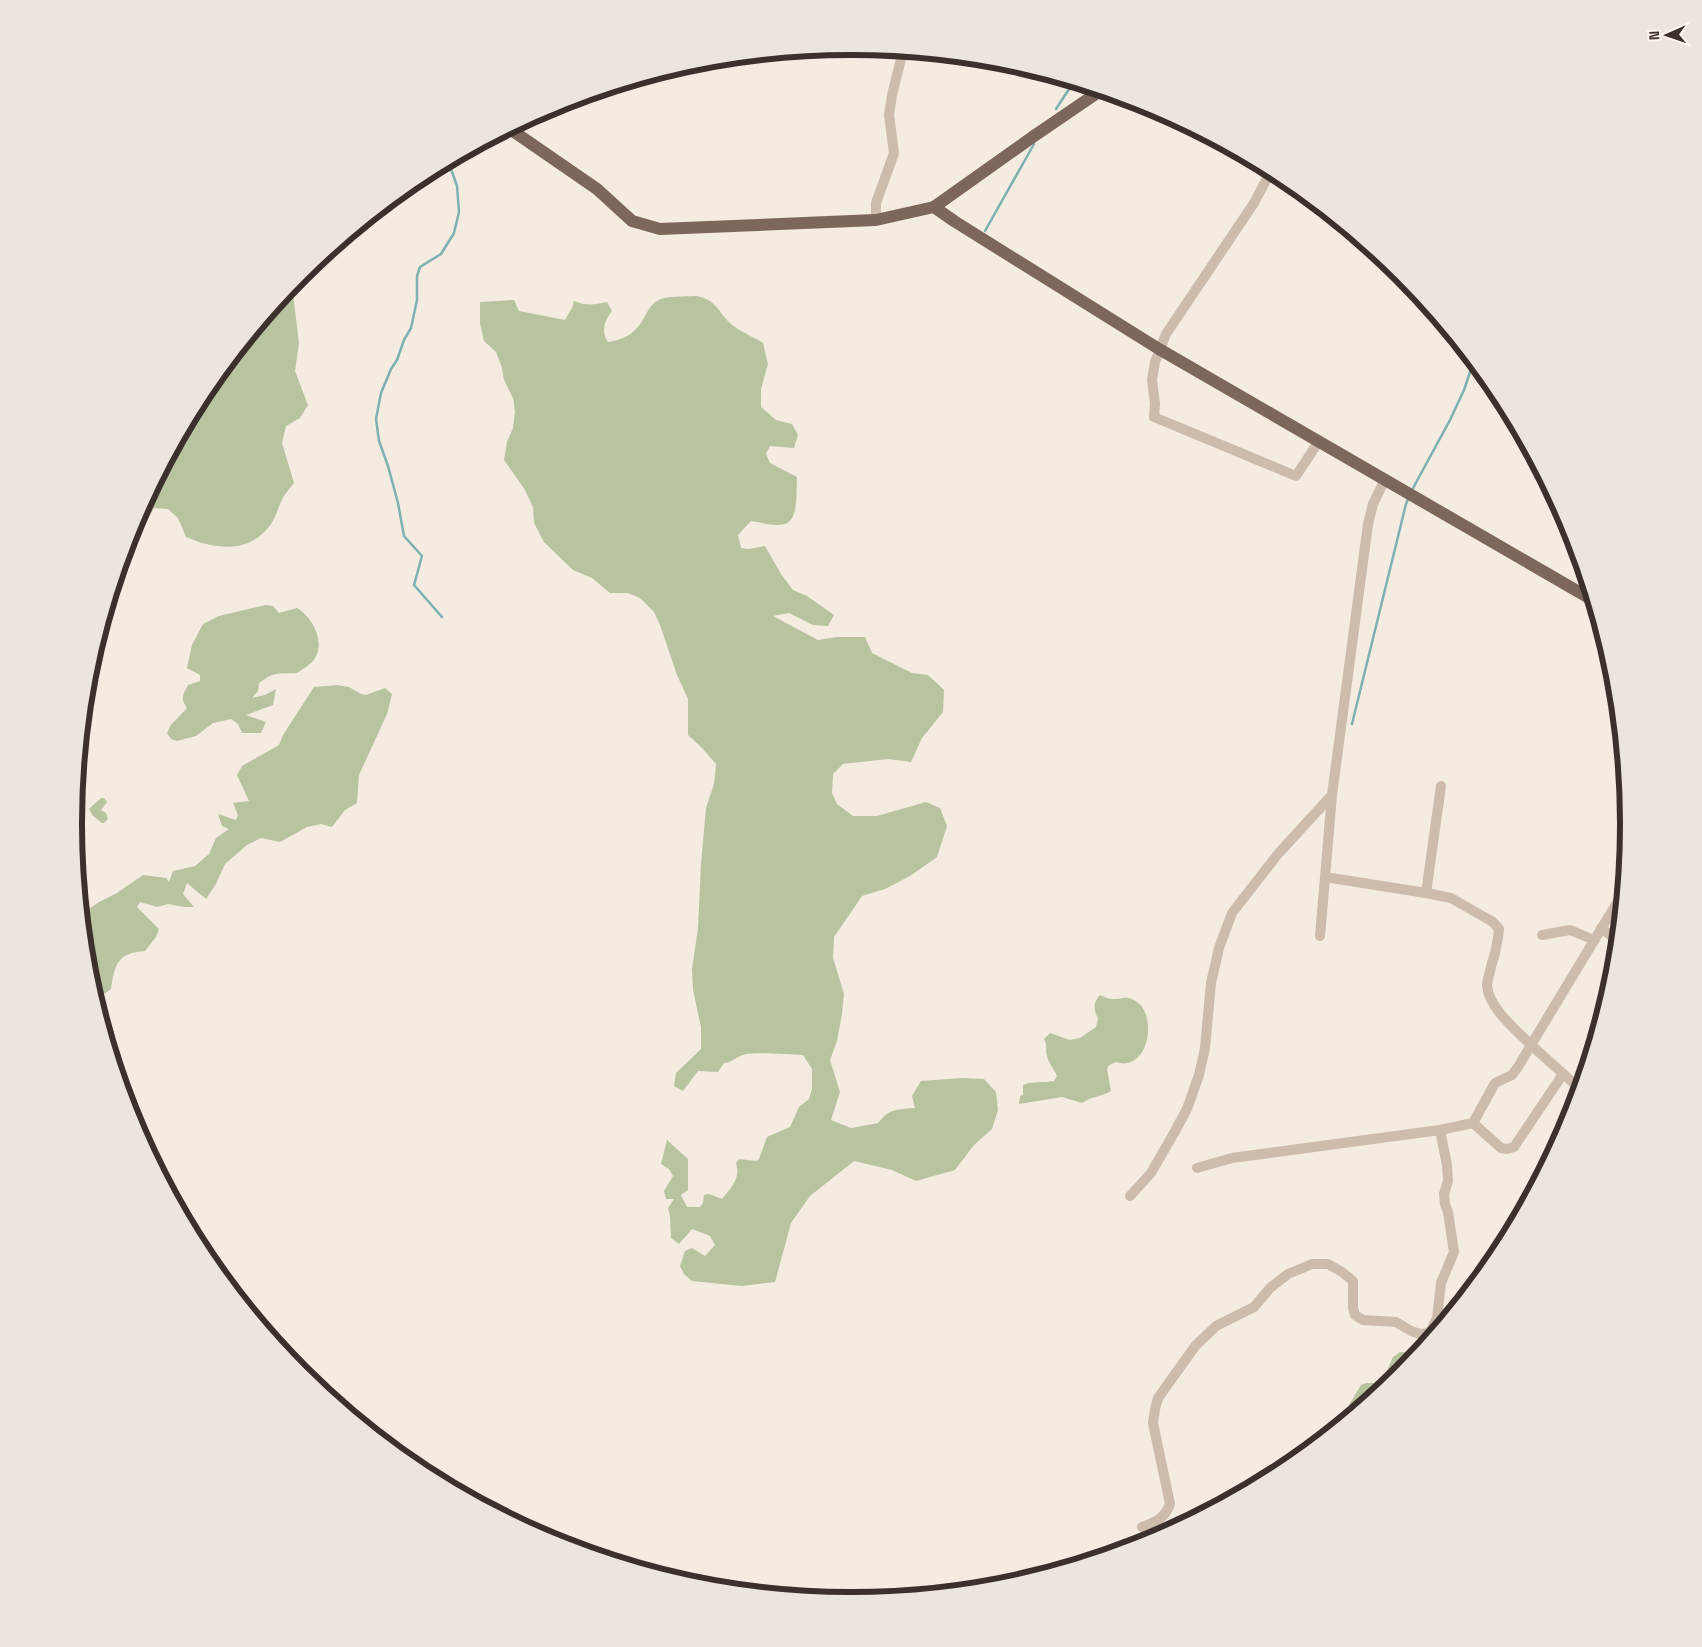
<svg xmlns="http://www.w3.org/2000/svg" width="1702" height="1647" font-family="'Space Grotesk',sans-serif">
<rect width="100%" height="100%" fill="#f4ebe1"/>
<g fill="#b8c4a0">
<path d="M 292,286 L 299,343 L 295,371 L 308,405 L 300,418 L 286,426 L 282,443 L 294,483 C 291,487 287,491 284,496 C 279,504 277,515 271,524 C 250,554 216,550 186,537 L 178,518 L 168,509 L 154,508 C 148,519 142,528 131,534 L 133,526 L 205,391 Z"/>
<path d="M 696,296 C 718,299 719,316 735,327 C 743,333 754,337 763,343 L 768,364 L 761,389 L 761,407 L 776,420 L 792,424 L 798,435 L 794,448 L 770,446 L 766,454 L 770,463 L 797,477 C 796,488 799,517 787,523 C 778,528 761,522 751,521 L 738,535 L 741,548 L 749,549 L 765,546 L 781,574 L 793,590 L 807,596 L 834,615 L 828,626 L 813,625 L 789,613 L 773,616 L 818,640 L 837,637 L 865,637 L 872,653 L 912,673 L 928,675 L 944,690 L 943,712 L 922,738 L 911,762 L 888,759 L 843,764 L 833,774 L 832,793 L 837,804 L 853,816 L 877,816 L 926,802 L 940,808 L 947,826 L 937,857 L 910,876 L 885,889 L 862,896 L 834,937 L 833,958 L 844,994 L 842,1014 L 837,1041 L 830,1060 L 840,1092 L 831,1120 L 851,1128 L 878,1123 C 890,1108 896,1110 915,1108 L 912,1096 L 921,1081 L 962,1078 L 984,1079 L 996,1092 L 998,1110 L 992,1129 L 974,1145 L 955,1170 L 916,1181 L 892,1170 L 854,1161 L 810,1196 L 791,1223 L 775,1282 L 742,1286 L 692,1281 L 684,1274 L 680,1266 L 685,1251 L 692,1248 L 705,1256 L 715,1245 L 710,1236 L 692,1229 L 679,1244 L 671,1238 L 670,1216 L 668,1208 L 674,1199 L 666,1199 L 664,1191 L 673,1176 L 669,1169 L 661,1164 L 667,1140 L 688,1159 L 688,1190 L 681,1195 L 687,1207 L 700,1207 L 703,1203 L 704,1195 L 709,1194 L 722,1199 C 731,1187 741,1179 736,1163 L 739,1159 L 756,1161 L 759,1159 L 767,1137 L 790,1127 L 799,1107 L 809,1099 L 812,1089 L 812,1069 L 803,1055 C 791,1054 756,1052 746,1054 C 737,1056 733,1062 724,1063 L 718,1072 L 698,1071 L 683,1091 L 674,1086 L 676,1073 L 701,1049 L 701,1027 L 693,990 L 692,969 L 698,928 L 701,864 L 706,808 L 714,784 L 716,764 L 702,748 L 688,735 L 688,699 L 677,675 L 660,625 L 654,612 L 640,598 L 628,593 L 610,593 L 592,578 L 573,570 L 544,542 L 534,523 L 533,507 L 525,490 L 504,460 L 507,442 L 513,428 L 515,411 L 513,398 L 504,380 L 502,368 L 496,352 L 484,341 L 480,323 L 480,302 L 514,300 L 519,311 L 565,320 L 572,308 L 574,301 C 586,306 594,305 607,302 L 612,311 C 604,321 601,332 608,342 C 626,339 636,333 645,316 C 648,311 651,304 657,301 C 667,295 684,297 696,296 Z"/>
<path d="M 266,605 L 273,606 L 279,613 L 297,608 C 311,616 326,641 315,658 C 312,664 303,669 297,673 C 278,674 275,671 259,683 L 258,691 L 252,698 L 265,695 L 276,689 L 273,705 L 246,715 L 266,722 L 261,733 L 242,733 L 238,724 L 231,719 L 213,723 L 196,736 L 177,741 L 171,739 L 167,733 L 170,726 L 187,708 C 180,698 183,695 188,685 L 200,681 L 200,675 L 187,668 L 192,645 L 203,624 L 219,616 Z"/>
<path d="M 337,685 L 349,687 L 361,694 L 366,695 L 385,688 L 392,694 L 387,714 L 359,775 L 357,803 L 345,810 L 332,827 L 321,824 L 307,827 L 280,842 L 261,838 L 247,845 L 225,864 L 216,884 L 206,899 L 187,883 L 183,894 L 194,907 L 184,907 L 168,904 L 157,907 L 140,902 L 137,907 L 159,929 L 156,937 L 145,951 C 117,953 115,964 111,989 L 96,1000 L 89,975 L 83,913 L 99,902 L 117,893 L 143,875 L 166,878 L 169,882 L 173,871 L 195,866 L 209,854 L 216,838 L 229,829 L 222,826 L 218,814 L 236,820 L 238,815 L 233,803 L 249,801 L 237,775 L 242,766 L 279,745 L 283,735 L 314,687 Z"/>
<polygon points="101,798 104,798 107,802 101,810 106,813 108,819 104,823 102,823 93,816 89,809"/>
<path d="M 1100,995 C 1103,996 1108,999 1111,999 C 1123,1000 1125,994 1137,1002 C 1158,1017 1148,1073 1116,1062 L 1109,1065 L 1107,1069 L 1111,1091 C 1101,1097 1092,1096 1082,1103 L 1062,1097 L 1019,1104 L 1020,1096 L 1023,1095 L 1023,1085 C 1032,1081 1044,1083 1054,1081 L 1057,1076 C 1054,1069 1048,1062 1047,1056 C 1045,1050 1048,1046 1044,1039 L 1050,1033 L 1070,1040 L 1080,1038 L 1096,1027 L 1098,1019 C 1094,1009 1092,1004 1100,995 Z"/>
<polygon points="1400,1352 1411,1353 1413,1358 1391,1381 1385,1375 1393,1357"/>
<polygon points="1366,1383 1373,1383 1382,1388 1351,1413 1349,1405 1361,1385"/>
</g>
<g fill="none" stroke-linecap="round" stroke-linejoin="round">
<g stroke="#7fb0b2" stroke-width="2.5">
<polyline points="1056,109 1073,83"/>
<polyline points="985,231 1034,144"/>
<polyline points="1412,490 1450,420 1464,390 1473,363"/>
<polyline points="442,617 414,585 422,556 404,536 398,503 388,466 379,441 376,419 381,393 391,369 397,360 404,340 411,328 417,300 417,276 420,267 441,254 454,233 459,212 457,186 450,166 451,160"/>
<polyline points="1352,724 1406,504 1409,497"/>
</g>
<g stroke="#cdbbac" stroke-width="10">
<polyline points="1271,171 1254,203 1166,334 1155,362 1152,380 1155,404 1154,417 1296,476 1319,441"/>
<polyline points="876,220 876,203 894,153 889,115 892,95 903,51"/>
<polyline points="1426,893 1441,786"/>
<polyline points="1601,928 1617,940"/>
<polyline points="1542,935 1570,930 1594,940"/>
<polyline points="1320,936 1332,795 1368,524 1373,504 1385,479"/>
<polyline points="1579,1088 1531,1045 1621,896"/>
<polyline points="1473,1123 1501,1148 1507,1149 1514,1147 1563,1074"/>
<path d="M 1197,1168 L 1232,1158 L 1440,1130 L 1473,1123 L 1495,1083 L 1512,1075 L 1518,1067 L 1531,1045 C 1516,1030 1489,1008 1487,986 C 1487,980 1490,973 1491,967 C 1495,954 1498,942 1499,929 L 1493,922 L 1451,898 L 1426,893 L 1325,877"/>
<polyline points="1130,1196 1151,1173 1174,1133 1187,1109 1199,1075 1205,1048 1211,983 1219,948 1232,913 1278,854 1332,795"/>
<path d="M 1142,1527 C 1156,1522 1165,1518 1170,1504 L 1153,1423 L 1155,1409 L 1158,1398 L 1196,1345 L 1216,1326 L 1254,1307 L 1270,1288 L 1288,1274 L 1312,1264 L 1328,1264 L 1342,1272 L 1353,1281 L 1353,1308 L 1355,1315 L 1363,1320 L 1396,1322 L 1411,1331 L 1420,1334 L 1428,1333 L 1431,1330 L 1437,1318 L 1441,1283 L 1454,1252 L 1448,1212 L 1445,1204 L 1444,1194 L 1448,1181 L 1447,1165 L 1440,1130"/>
</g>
<g stroke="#7d675c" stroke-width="12">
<polyline points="510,129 597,189 632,221 660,229 876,220 934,207 954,221 1159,349 1591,599"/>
<polyline points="934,207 1034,136 1100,91"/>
</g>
</g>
<path d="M0 0H1702V1647H0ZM850 55H852A768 768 0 0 1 1620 823V824A768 768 0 0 1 852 1592H850A768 768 0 0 1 82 824V823A768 768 0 0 1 850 55Z" fill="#ece5de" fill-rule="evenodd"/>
<path fill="none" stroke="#3b302b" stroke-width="6" d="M850 55H852A768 768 0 0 1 1620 823V824A768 768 0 0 1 852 1592H850A768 768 0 0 1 82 824V823A768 768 0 0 1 850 55Z"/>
<g transform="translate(1667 35) rotate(268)" stroke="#fbf5ee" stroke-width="4" paint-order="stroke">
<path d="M0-4L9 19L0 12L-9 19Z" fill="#3b302b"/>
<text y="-8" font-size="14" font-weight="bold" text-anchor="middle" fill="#3b302b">N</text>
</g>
</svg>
